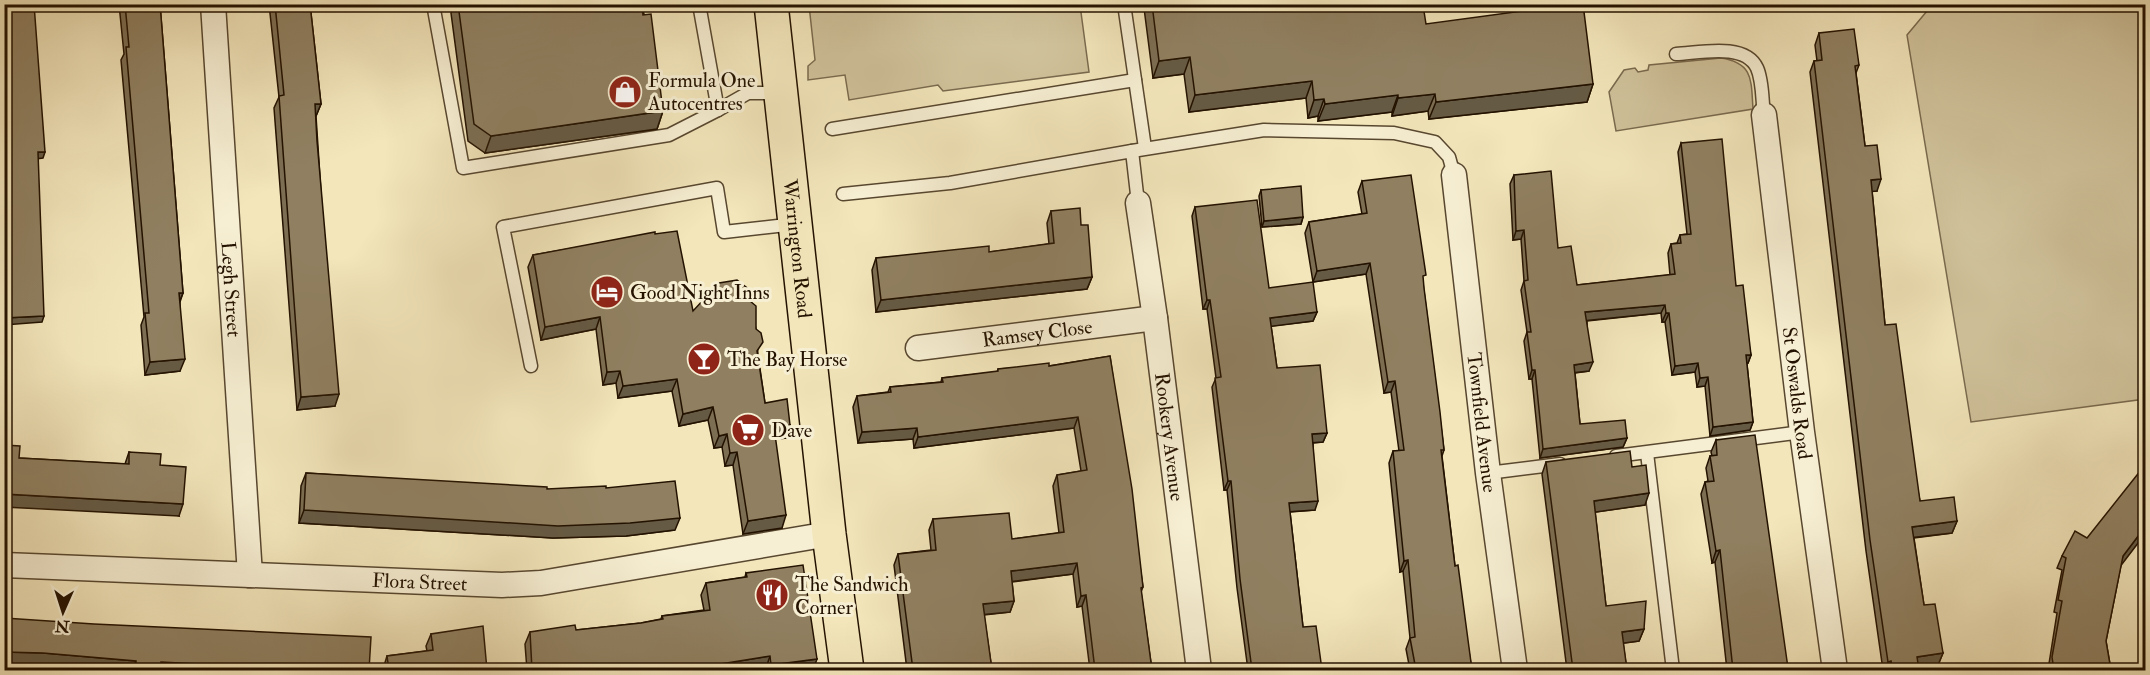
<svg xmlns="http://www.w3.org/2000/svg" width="2150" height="675" font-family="'IM FELL Double Pica',serif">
<rect width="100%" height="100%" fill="#f3e6bb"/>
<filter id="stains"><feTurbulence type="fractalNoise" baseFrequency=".00333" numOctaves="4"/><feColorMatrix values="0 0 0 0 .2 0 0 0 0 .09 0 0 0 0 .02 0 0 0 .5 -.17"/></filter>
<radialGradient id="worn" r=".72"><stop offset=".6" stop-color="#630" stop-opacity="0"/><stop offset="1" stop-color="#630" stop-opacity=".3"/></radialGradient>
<g fill="#d0c29b" stroke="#7a6a4e" stroke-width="1.5">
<polygon points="809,5 1080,5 1089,72 943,91 938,85 849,100 845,75 808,80 808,66 815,60"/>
<polygon points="1932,5 2145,5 2145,399 1971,422 1907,35"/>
<path d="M 1721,58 C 1754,63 1751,81 1753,109 L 1616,131 L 1609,92 L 1624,70 L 1635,68 L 1638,72 L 1648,70 L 1649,65 Z"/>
</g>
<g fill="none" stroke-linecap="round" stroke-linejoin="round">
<defs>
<g id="service">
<polyline points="433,4 463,168 669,135 718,110"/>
<polyline points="699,4 718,110 748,93 781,93"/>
<polyline points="1124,4 1145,148"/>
<path d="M 1676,54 C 1699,53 1745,42 1757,68 C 1763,81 1762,101 1764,115"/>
<polyline points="832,129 1135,80"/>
<polyline points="1132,151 1264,130 1394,133 1435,142 1449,157 1454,175"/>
<polyline points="843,194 950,183 1132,151 1138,203"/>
<polyline points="531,366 503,227 717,188 724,232 795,224"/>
<polyline points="1647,453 1673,670"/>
<polyline points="1616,456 1802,432"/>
<polyline points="1488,473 1560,464"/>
</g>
<g id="minor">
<path id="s1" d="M 213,4 L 250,575"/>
<path id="s2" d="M 1764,115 L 1802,432 L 1835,670"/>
<path id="s3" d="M 1454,175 L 1488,473 L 1515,670"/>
<path id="s4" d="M 1138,203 L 1155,318 L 1199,670"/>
<path id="s5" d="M 918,348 L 1155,318"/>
<path id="s6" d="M 4,565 L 502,585 L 541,583 L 829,534"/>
</g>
<g id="primary">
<path id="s7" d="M 771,4 L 829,534 L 847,670"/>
</g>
</defs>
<use href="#service" stroke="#58472f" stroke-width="15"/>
<use href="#minor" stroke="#58472f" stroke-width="27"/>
<use href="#primary" stroke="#241200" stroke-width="36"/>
<use href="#service" stroke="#f7efd3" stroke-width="12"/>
<use href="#minor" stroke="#f7efd3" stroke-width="24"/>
<use href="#primary" stroke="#f3e6bb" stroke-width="33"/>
</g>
<g fill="#7c6e53" stroke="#241200" stroke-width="1.5">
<polygon points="119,4 160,4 183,293 180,302 180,371 145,375 141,325 144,317 121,60 124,54"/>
<polygon points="269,4 310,4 321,104 316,116 335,406 297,410 274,108 279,97"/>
<polygon points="454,4 642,4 663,111 657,129 485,153 468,141 451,13"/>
<polygon points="1145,4 1398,4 1398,9 1426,24 1593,84 1587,102 1429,119 1428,111 1392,116 1392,112 1318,121 1318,116 1308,118 1306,98 1189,112 1184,74 1153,78 1144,8"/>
<polygon points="1819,33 1859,65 1856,73 1865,146 1877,191 1872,191 1885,325 1920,501 1957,521 1952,533 1914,538 1924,605 1943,653 1938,665 1919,668 1919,670 1883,670 1866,551 1810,72 1814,61 1817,61 1815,45"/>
<polygon points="1681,143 1736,286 1751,355 1748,363 1747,364 1753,422 1750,430 1710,436 1705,386 1697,387 1695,372 1672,375 1665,322 1662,322 1661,313 1587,321 1589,371 1575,373 1580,424 1627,438 1623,447 1540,458 1532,379 1529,379 1524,341 1527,332 1521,290 1524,281 1521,239 1513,240 1510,184 1514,175 1558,248 1577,285 1670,275 1668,253 1671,244 1677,243 1680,235 1687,234 1678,152"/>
<polygon points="1362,181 1423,283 1444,450 1442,456 1455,566 1472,670 1410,670 1406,649 1410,638 1403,571 1400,572 1389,463 1393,451 1399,451 1391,392 1384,393 1366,274 1313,282 1305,233 1309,222 1362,214 1358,192"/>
<polygon points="1261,190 1303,217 1301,224 1262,227 1259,196"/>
<polygon points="1195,207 1269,288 1317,312 1313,321 1271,326 1277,368 1327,433 1323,442 1313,443 1315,510 1290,512 1303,627 1322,670 1248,670 1237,588 1227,490 1224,490 1212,387 1216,378 1207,309 1203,309 1192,216"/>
<polygon points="1051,211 1081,225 1092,277 1087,289 876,312 872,270 876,258 989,252 1049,244 1047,223"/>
<polygon points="655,234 693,311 750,301 756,329 758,355 765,403 790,425 786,438 775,439 782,528 743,534 733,465 725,466 722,447 714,448 708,420 679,426 672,391 618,398 616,383 603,385 596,329 541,340 528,267 533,255"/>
<polygon points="1110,356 1143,587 1141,592 1152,670 1090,670 1082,606 1077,607 1073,574 1012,582 1014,601 1010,612 984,615 992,670 907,670 894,565 898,554 931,550 929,530 933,519 1012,539 1059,533 1053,486 1057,475 1081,471 1074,428 914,448 913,439 858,443 853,407 857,396 888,392 890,387 941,382 942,378 997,372 998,369 1049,366"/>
<polygon points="1716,440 1787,670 1727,670 1715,562 1712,563 1701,494 1705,482 1708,481 1706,468 1710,456 1712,456 1711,452"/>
<polygon points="129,452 160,465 179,516 19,458 125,464"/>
<polygon points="1546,462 1632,467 1645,505 1595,512 1606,606 1644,629 1639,641 1623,643 1627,670 1567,670 1542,474"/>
<polygon points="306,473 547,489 675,530 626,536 553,538 299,523 301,486"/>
<polygon points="2062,556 2121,565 2106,641 2111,670 2048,670 2057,613 2054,612 2062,570 2057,568"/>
<polygon points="746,573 813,670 766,670 766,668 751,670 527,670 525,644 530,632 576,630 641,623 661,619 662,616 704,610 701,595 706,583 745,577"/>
<polygon points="4,618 369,670 106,670 39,665"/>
<polygon points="431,634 487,670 383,670 383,669 387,656 427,651 426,646"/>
</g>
<g fill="#655a44" stroke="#241200" stroke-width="1.5">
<polygon points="1190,57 1184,74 1153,78 1159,61"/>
<polygon points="1312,81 1306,98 1189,112 1195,95"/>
<polygon points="1593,84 1587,102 1429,119 1436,102"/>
<polygon points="1435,94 1428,111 1392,116 1398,98"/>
<polygon points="1398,95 1392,112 1318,121 1325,104"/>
<polygon points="1324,99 1318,116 1308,118 1314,100"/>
<polygon points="315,104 321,104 316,116 310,117"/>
<polygon points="663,111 657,129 485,153 491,136"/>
<polygon points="38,152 45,152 43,158 35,159"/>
<polygon points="1881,179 1877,191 1867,192 1871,180"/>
<polygon points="1303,217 1301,224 1262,227 1264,221"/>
<polygon points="1524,230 1521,239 1513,240 1516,231"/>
<polygon points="1370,263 1366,274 1313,282 1317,271"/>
<polygon points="1092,277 1087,289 876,312 881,300"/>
<polygon points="179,293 183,293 178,305"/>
<polygon points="1207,300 1210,300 1207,309 1203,309"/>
<polygon points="1665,305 1661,313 1582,321 1585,312"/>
<polygon points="1317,312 1313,321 1267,327 1270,318"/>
<polygon points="1666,313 1669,313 1665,322 1662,322"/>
<polygon points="44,316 42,322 4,325 4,318"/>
<polygon points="600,317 596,329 541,340 545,327"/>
<polygon points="1746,355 1751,355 1748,363 1743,364"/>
<polygon points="185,359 180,371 145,375 150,362"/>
<polygon points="1593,362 1589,371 1571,373 1574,365"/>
<polygon points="1698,363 1695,372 1672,375 1675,366"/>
<polygon points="1532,370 1535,370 1532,379 1529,379"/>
<polygon points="620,371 616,383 603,385 607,372"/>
<polygon points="1708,377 1705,386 1697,387 1700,378"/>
<polygon points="677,379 672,391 618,398 623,386"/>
<polygon points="1395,381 1391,392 1384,393 1388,382"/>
<polygon points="339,394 335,406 297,410 301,397"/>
<polygon points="713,407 708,420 679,426 683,414"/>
<polygon points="1078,417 1074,428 914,448 918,437"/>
<polygon points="1753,422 1750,430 1710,436 1713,427"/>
<polygon points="790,425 786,438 769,440 774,427"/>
<polygon points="917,428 913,439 858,443 862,432"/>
<polygon points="1327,433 1323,442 1309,443 1312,434"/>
<polygon points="727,434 722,447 714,448 719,436"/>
<polygon points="1627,438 1623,447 1540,458 1543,449"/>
<polygon points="737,452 733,465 725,466 730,453"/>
<polygon points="1228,481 1231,481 1227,490 1224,490"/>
<polygon points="1649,493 1645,505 1589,513 1594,501"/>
<polygon points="4,494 183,504 179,516 4,507"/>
<polygon points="1318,501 1315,510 1286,512 1289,503"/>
<polygon points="304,510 680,518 675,530 626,536 553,538 299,523"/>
<polygon points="786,515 782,528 743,534 748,521"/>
<polygon points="1957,521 1952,533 1908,538 1912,527"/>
<polygon points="2145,527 2145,534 2119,568 2123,556"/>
<polygon points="1720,550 1715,562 1712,563 1716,551"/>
<polygon points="1408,560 1403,571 1400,572 1404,561"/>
<polygon points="1077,563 1073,574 1007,582 1011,571"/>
<polygon points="1086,595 1082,606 1077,607 1081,596"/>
<polygon points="1014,601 1010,612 979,615 983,604"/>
<polygon points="1644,629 1639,641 1617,644 1622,632"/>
<polygon points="4,652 43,653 136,661 133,670 106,670 39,665 4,664"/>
<polygon points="1943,653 1938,665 1913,669 1917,657"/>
<polygon points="770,656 766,668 751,670 707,670 721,664"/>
<polygon points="817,659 813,670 769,670 771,665"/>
<polygon points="1891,661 1888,670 1884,670 1888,662"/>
<polygon points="161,662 274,668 273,670 158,670"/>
<polygon points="1788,668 1787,670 1770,670"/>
</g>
<g fill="#908061" stroke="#241200" stroke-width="1.5">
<polygon points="4,4 34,4 45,152 38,152 44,316 4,318"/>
<polygon points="125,4 160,4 183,293 179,293 185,359 150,362 145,313 149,313 126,47 129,47"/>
<polygon points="275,4 310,4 321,104 315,104 317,141 339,394 301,397 279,96 284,95"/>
<polygon points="458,4 642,4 643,15 651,14 663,111 491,136 474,124"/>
<polygon points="1152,4 1398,4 1398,9 1423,5 1426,24 1575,4 1583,4 1593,84 1436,102 1435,94 1398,98 1398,95 1325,104 1324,99 1314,100 1312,81 1195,95 1190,57 1159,61"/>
<polygon points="1854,29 1859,65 1855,66 1865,146 1877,145 1881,179 1871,180 1885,325 1896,324 1920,501 1954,497 1957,521 1912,527 1924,605 1935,604 1943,653 1917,657 1919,670 1893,670 1891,661 1888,662 1870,540 1814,61 1822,60 1819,33"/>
<polygon points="1722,139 1736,286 1743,285 1751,355 1746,355 1753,422 1713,427 1708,377 1700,378 1698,363 1675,366 1669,313 1666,313 1665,305 1585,312 1593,362 1574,365 1580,424 1625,420 1627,438 1543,449 1535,370 1532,370 1527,332 1531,332 1524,281 1528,280 1524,230 1516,231 1514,175 1551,171 1558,248 1571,246 1577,285 1675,274 1671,244 1681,243 1680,235 1691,234 1681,143"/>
<polygon points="1411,175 1426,275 1423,276 1424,288 1440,412 1444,450 1441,450 1455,566 1458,565 1472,670 1416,670 1410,638 1415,637 1408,560 1404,561 1393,451 1404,450 1395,381 1388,382 1370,263 1317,271 1309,222 1367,213 1362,181"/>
<polygon points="1301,186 1303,217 1264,221 1261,190"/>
<polygon points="1257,200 1269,288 1313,282 1317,312 1270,318 1277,368 1320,365 1327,433 1312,434 1318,501 1289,503 1303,627 1316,626 1322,670 1252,670 1240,579 1231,481 1228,481 1215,378 1221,377 1210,300 1207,300 1195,207"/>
<polygon points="1080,208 1081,225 1088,225 1092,277 881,300 876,258 989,246 989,252 1054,243 1051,211"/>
<polygon points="677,231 693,311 719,283 737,280 750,290 750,301 756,306 756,329 761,333 763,342 757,351 765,403 787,399 790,425 774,427 786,515 748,521 737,452 730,453 727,434 719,436 713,407 683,414 677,379 623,386 620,371 607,372 600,317 545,327 533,255 655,232 655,234"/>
<polygon points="1110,356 1132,489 1143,587 1141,588 1152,670 1095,670 1086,595 1081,596 1077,563 1011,571 1014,601 983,604 992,670 913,670 898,554 936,550 933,519 1009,513 1012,539 1064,532 1057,475 1087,470 1078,417 918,437 917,428 862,432 857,396 891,392 890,387 943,382 942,378 998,371 998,369 1049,363 1049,366"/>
<polygon points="1755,435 1788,668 1770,670 1733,670 1720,550 1716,551 1705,482 1714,481 1710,456 1717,455 1716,440"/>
<polygon points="4,445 20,446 19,458 129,464 129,452 161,454 160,465 186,467 183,504 4,494"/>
<polygon points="1630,451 1632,467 1646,465 1649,493 1594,501 1606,606 1646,601 1644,629 1622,632 1627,670 1573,670 1546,462"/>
<polygon points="2145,465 2145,527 2123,556 2106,641 2111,670 2054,670 2052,657 2062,601 2058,600 2066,558 2062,556 2075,531 2087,538"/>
<polygon points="306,473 547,487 547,489 606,486 606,488 675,481 680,518 630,523 558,526 304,510"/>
<polygon points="803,565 817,659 771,665 770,656 721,664 721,669 707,670 532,670 530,632 575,625 576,630 641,623 663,619 662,616 710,610 706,583 747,577 746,573"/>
<polygon points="4,618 94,624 371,637 369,670 274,670 274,668 161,662 160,670 136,670 136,661 43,653 4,652"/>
<polygon points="483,626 487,670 389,670 387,656 433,650 431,634"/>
</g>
<defs>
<symbol id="shop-disc" viewBox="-11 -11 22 22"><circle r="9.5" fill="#8f2418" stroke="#f7efd3"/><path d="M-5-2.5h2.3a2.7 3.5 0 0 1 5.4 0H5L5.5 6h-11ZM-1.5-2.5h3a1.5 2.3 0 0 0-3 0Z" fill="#fff"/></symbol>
<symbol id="hotel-disc" viewBox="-11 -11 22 22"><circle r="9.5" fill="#8f2418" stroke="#f7efd3"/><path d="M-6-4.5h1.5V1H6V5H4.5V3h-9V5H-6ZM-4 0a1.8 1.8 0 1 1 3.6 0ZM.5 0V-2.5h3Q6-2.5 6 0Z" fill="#fff"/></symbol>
<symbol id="bar-disc" viewBox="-11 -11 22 22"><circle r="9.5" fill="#8f2418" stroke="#f7efd3"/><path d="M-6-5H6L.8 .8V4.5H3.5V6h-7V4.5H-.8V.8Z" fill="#fff"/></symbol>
<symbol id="supermarket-disc" viewBox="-11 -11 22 22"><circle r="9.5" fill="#8f2418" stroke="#f7efd3"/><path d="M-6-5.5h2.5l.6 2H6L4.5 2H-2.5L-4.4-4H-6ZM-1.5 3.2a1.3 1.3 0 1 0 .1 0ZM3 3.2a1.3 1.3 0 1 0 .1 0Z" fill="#fff"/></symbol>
<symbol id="restaurant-disc" viewBox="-11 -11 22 22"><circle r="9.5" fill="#8f2418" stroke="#f7efd3"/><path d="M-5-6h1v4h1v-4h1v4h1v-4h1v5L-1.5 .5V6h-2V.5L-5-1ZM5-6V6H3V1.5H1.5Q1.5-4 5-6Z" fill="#fff"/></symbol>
</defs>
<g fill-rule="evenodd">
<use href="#shop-disc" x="606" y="73" width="38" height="38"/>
<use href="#hotel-disc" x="588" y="273" width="38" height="38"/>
<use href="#bar-disc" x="685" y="340" width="38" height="38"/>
<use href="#supermarket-disc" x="729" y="411" width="38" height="38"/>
<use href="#restaurant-disc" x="753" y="576" width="38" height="38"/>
</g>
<g text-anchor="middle" stroke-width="6" stroke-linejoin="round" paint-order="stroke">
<g font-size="20" fill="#241200" stroke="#f7efd3" text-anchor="start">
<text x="648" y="87">Formula One<tspan x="648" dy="23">Autocentres</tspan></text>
<text x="630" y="299">Good Night Inns</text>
<text x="727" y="366">The Bay Horse</text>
<text x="771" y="437">Dave</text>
<text x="795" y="591">The Sandwich<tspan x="795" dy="23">Corner</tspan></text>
</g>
<g font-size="20" fill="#241200" stroke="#f7efd3">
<text dy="7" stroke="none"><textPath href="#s7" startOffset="246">Warrington Road</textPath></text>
<text dy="7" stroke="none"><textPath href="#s1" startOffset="286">Legh Street</textPath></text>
<text dy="7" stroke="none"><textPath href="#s5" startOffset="120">Ramsey Close</textPath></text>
<text dy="7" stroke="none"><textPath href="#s2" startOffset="280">St Oswalds Road</textPath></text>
<text dy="7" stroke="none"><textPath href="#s3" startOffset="249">Townfield Avenue</textPath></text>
<text dy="7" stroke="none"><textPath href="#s4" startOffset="236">Rookery Avenue</textPath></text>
<text dy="7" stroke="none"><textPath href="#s6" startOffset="416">Flora Street</textPath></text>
</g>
</g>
<rect width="2150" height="675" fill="none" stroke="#f3e6bb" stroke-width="24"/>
<rect x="6" y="6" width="2138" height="663" fill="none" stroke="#241200" stroke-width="3"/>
<rect x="12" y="12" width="2126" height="651" fill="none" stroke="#241200" stroke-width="1.5"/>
<g transform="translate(63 612) rotate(183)" stroke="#f7efd3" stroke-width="4.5" paint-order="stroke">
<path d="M0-4.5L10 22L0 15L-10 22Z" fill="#241200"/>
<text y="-9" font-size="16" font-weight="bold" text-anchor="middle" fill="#241200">N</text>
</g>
<rect width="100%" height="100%" filter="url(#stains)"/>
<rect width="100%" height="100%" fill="url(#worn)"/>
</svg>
